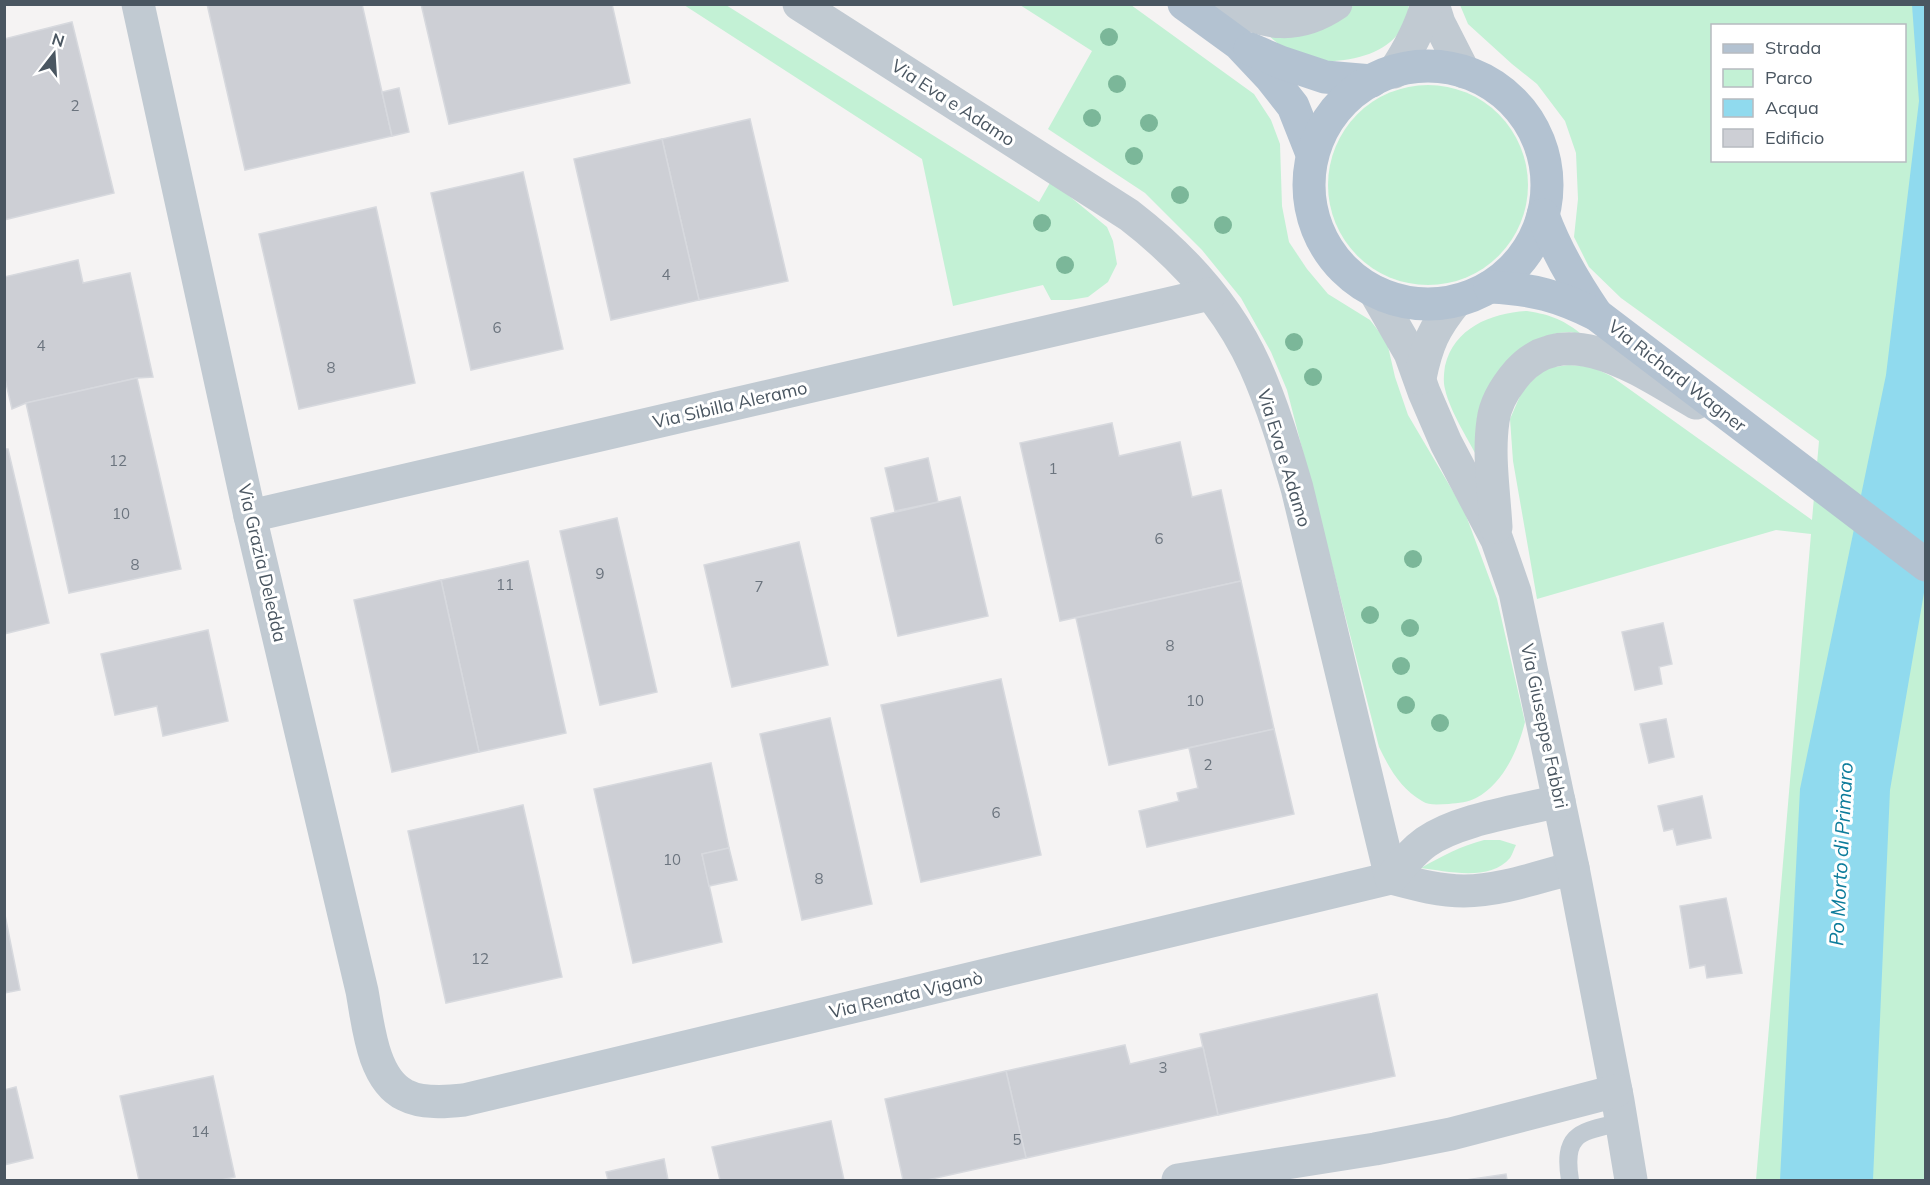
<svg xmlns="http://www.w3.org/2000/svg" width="1930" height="1185" font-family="Mulish,sans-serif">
<rect width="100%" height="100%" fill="#f5f3f3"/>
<g fill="#c3f1d5" fill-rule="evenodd">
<polygon points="684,5 726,5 1039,202 1051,181 1107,227 1113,241 1117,264 1108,282 1088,297 1070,300 1051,300 1043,285 953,306 922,159"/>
<path d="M 1020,5 L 1131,5 L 1254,94 L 1271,120 L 1280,144 L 1282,206 L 1289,242 L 1307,269 L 1328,294 L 1370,320 L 1387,342 L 1395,377 L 1408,415 L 1464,510 L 1497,599 L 1525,722 C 1518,750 1503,784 1476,798 C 1469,802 1458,803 1449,804 C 1440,804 1429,806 1422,801 C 1401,789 1389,768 1379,747 L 1287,390 L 1271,352 L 1241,298 L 1202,250 L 1145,193 L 1048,129 L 1092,51 Z"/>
<path d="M 1354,5 L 1409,5 C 1408,13 1405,23 1400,31 C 1387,52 1354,61 1330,61 C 1318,61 1301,55 1290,51 C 1280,47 1272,38 1264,31 L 1349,9 Z"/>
<path d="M 1460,5 L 1925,5 L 1925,1180 L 1756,1180 L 1811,534 L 1776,530 L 1537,599 L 1513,461 L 1510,419 L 1523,389 L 1546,368 L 1569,365 L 1592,367 L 1611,376 L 1812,520 L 1819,441 L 1621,298 L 1589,267 L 1574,237 L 1578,199 L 1576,153 L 1565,121 L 1537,84 L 1512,64 L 1468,24 ZM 1712,26 L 1904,26 L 1904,160 L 1712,160 Z"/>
<circle cx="1428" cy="185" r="100"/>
<path d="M 1527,311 C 1552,315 1564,320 1584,336 L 1571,332 L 1558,333 L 1543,337 L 1515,355 L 1481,464 C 1470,442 1450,412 1445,389 C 1443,382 1444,373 1445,366 C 1454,328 1491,313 1527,311 Z"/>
<path d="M 1484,840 L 1500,840 L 1516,845 C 1514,849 1512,855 1510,858 C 1490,882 1446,871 1421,868 C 1442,856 1461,846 1484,840 Z"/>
</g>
<polygon fill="#90daee" points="1912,5 1925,5 1925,587 1890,790 1873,1180 1780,1180 1800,789 1886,375 1919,101"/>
<g fill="#cdcfd5" stroke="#d7d9de" stroke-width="1.5">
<polygon points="207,4 362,4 392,136 245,170"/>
<polygon points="421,4 612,4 630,83 449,124"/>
<polygon points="72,22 114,193 4,220 4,39"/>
<polygon points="399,88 409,132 392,136 382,92"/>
<polygon points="750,119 788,281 699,300 662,139"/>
<polygon points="662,139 699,300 611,320 574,159"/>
<polygon points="523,172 563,349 471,370 431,193"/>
<polygon points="376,207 415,383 299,409 259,234"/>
<polygon points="78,260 83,283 130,273 153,377 137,378 26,403 12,409 4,375 4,277"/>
<polygon points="137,378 181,569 69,593 26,403"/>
<polygon points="1112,423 1119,456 1180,442 1192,497 1221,490 1241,581 1060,621 1020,443"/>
<polygon points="4,449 8,449 49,623 4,634"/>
<polygon points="928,458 938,502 895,511 885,468"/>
<polygon points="960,497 988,616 898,636 871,518"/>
<polygon points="617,518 657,692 600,705 560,531"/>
<polygon points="799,542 828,665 732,687 704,565"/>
<polygon points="528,561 566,733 479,752 441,580"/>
<polygon points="441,580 479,752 392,772 354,600"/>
<polygon points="1241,581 1274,729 1109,765 1076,618"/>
<polygon points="1663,623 1672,664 1659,667 1662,684 1635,690 1622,632"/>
<polygon points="208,630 228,721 163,736 157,706 115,715 101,654"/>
<polygon points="1001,679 1041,855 921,882 881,705"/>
<polygon points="830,718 872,904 802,920 760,734"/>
<polygon points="1666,719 1674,757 1649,763 1640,724"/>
<polygon points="1274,729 1294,814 1147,847 1139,811 1179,801 1177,793 1198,788 1189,748"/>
<polygon points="711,763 729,848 702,854 722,942 633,963 594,789"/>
<polygon points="1702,796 1711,838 1677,845 1673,829 1664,831 1658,806"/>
<polygon points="523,805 562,977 446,1003 408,831"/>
<polygon points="729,848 737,880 709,886 702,854"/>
<polygon points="1726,898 1742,973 1707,978 1705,965 1690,968 1680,906"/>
<polygon points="4,910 20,990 4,993"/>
<polygon points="1377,994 1395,1076 1218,1115 1200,1034"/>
<polygon points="1125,1045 1130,1064 1203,1047 1218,1115 1026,1158 1006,1071"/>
<polygon points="1006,1071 1026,1158 927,1180 903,1180 885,1099"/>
<polygon points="213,1076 235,1177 221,1180 139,1180 120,1096"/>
<polygon points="16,1087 33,1158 4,1165 4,1090"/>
<polygon points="831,1121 844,1180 720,1180 712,1147"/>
<polygon points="664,1159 668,1180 608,1180 606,1172"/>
<polygon points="1506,1174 1507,1180 1466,1180"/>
</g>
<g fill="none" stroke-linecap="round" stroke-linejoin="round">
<path stroke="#c1cad2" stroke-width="18" d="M 1570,1180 C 1562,1131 1582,1132 1622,1122"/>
<g stroke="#c1cad2" stroke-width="33">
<path d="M 138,4 L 250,516 L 362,991 C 368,1023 372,1079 405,1095 C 422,1104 446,1102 464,1100 L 1391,878 C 1414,884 1439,891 1464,891 C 1500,891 1538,877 1573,868"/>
<path d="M 799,4 L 1129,215 C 1181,255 1228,306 1255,366 C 1273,406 1285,447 1297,488 L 1391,878"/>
<path d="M 1225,4 C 1265,25 1298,30 1336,4"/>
<polyline points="1433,4 1439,23 1464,72"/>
<path d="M 1394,72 C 1408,51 1420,29 1427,4"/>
<polyline points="1375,292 1410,353 1424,392 1446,443 1497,540 1515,592 1573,868 1618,1101 1631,1180"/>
<path d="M 1420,378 C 1427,344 1434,328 1456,301"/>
<polyline points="250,516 1210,294"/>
<path d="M 1496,527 C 1494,492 1488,455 1493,421 C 1495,403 1506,386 1518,372 C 1568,316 1646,375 1696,403"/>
<path d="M 1391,878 C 1402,865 1412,852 1426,842 C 1459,819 1520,811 1559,801"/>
<polyline points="1178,1180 1375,1149 1451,1134 1616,1091"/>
</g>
<g stroke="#b3c2d1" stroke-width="33">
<polyline points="1184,4 1239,44 1271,78 1293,106 1312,154"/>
<polyline points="1250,49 1280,62 1325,77 1372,81"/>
<circle cx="1428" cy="185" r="119"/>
<path d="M 1543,215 C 1556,251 1575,283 1597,315"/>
<path d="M 1490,287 C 1533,289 1559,296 1597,315 L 1926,565"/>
</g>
</g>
<g fill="#7bb799">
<circle cx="1109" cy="37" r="9"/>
<circle cx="1117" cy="84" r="9"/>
<circle cx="1092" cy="118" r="9"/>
<circle cx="1149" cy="123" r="9"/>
<circle cx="1134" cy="156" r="9"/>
<circle cx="1180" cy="195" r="9"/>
<circle cx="1042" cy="223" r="9"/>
<circle cx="1223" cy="225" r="9"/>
<circle cx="1065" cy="265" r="9"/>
<circle cx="1294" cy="342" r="9"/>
<circle cx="1313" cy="377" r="9"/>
<circle cx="1413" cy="559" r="9"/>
<circle cx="1370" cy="615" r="9"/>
<circle cx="1410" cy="628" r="9"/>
<circle cx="1401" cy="666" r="9"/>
<circle cx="1406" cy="705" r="9"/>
<circle cx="1440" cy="723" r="9"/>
</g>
<g text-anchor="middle" stroke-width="6" stroke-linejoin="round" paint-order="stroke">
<g font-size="15" fill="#6b747e">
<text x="75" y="111">2</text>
<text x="666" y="280">4</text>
<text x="497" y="333">6</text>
<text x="41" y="351">4</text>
<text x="331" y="373">8</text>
<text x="118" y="466">12</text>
<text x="1053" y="474">1</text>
<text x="121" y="519">10</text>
<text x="1159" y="544">6</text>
<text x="135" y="570">8</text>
<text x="600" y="579">9</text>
<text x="505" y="590">11</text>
<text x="759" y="592">7</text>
<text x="1170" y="651">8</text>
<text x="1195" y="706">10</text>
<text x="1208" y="770">2</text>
<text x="996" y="818">6</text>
<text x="672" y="865">10</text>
<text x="819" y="884">8</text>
<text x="480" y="964">12</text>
<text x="1163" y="1073">3</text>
<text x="200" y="1137">14</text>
<text x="1017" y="1145">5</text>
</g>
<g font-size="18" fill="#4a5661" stroke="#fff">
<text transform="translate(953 103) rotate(33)" y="6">Via Eva e Adamo</text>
<text transform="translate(1677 376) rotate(38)" y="6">Via Richard Wagner</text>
<text transform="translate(730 405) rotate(-13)" y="6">Via Sibilla Aleramo</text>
<text transform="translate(1284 458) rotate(73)" y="6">Via Eva e Adamo</text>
<text transform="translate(262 563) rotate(77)" y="6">Via Grazia Deledda</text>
<text transform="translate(1544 726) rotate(78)" y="6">Via Giuseppe Fabbri</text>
<text transform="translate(906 995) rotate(-13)" y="6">Via Renata Viganò</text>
</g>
<g font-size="20" font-style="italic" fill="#0c7c9b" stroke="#fff">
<text transform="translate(1841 854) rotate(-87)" y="7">Po Morto di Primaro</text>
</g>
</g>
<rect width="1930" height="1185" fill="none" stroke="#4a5661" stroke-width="12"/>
<rect x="1711" y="24" width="195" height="138" fill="#ffffff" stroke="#b7bbc0" stroke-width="1.5"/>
<rect x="1723" y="44" width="30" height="9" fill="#b3c2d1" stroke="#b7bbc0" stroke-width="1.5"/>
<text x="1765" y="54" font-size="18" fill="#4a5661">Strada</text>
<rect x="1723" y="69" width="30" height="18" fill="#c3f1d5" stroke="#b7bbc0" stroke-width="1.5"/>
<text x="1765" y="84" font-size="18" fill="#4a5661">Parco</text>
<rect x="1723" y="99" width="30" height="18" fill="#90daee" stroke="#b7bbc0" stroke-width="1.5"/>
<text x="1765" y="114" font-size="18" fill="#4a5661">Acqua</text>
<rect x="1723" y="129" width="30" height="18" fill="#cdcfd5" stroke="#b7bbc0" stroke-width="1.5"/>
<text x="1765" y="144" font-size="18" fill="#4a5661">Edificio</text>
<g transform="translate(54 54) rotate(17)" stroke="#ffffff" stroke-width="4.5" paint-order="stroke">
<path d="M0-4.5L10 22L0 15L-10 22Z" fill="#4a5661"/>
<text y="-9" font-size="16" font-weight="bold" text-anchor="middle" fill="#4a5661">N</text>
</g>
</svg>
